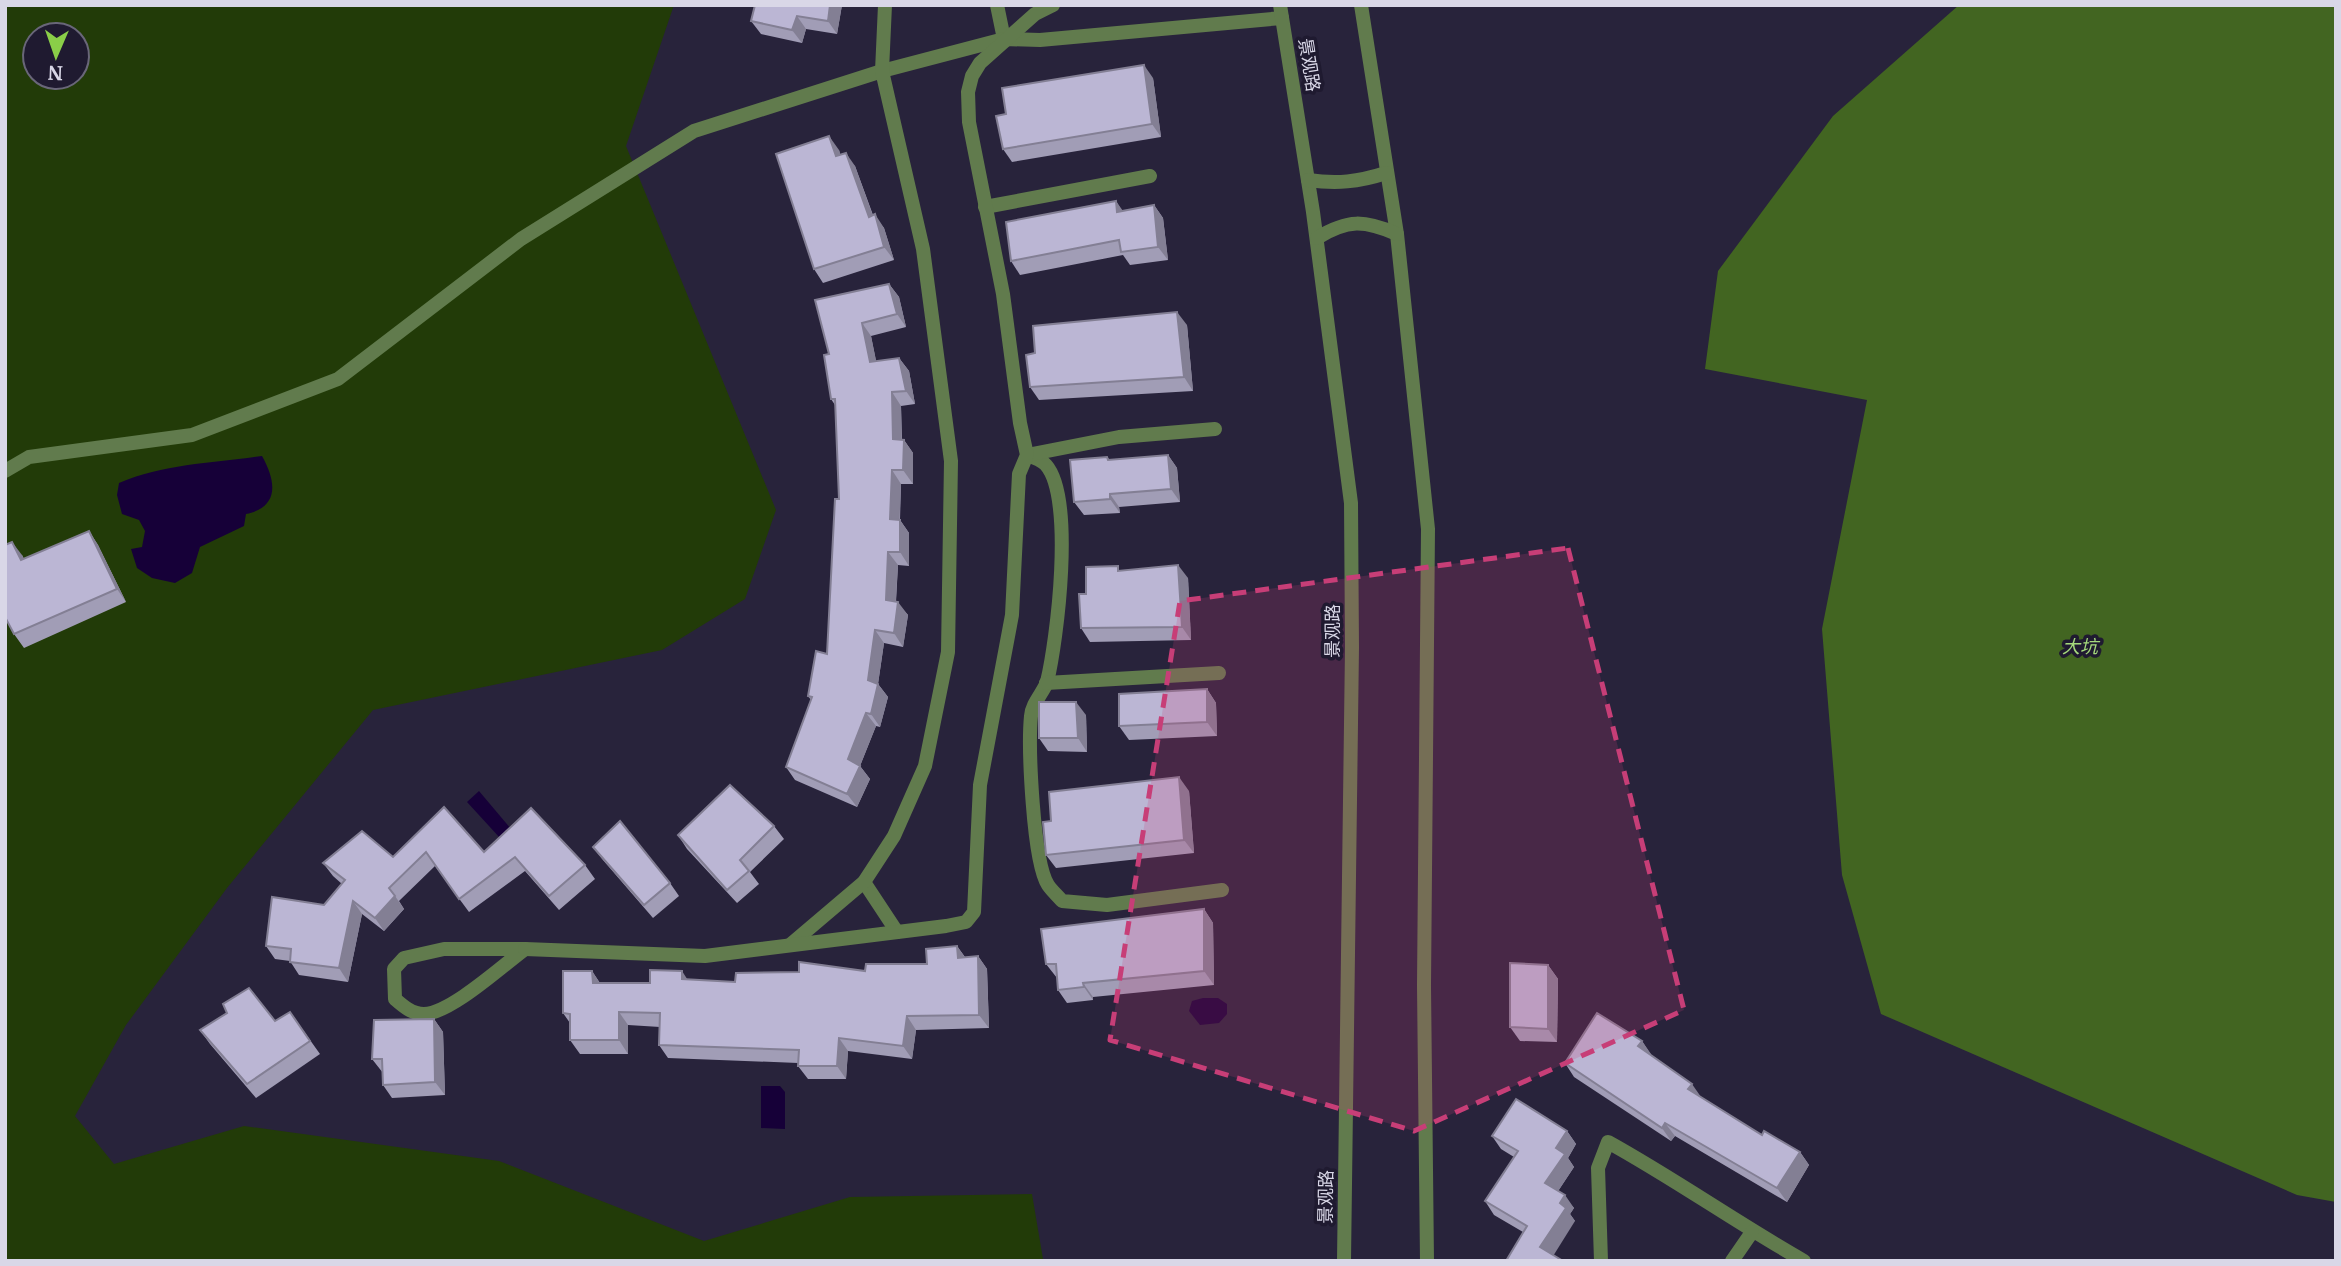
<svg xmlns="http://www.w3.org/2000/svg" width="2341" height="1266" font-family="Merriweather,'Noto Sans SC',serif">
<rect width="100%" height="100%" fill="#28233b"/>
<path fill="#223b08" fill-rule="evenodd" d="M 5,5 L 674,5 L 626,146 L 776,510 L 745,599 L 662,650 L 373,710 L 227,888 L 126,1025 L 75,1116 L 114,1164 L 244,1126 L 499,1161 L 704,1241 L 850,1197 L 1032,1194 L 1043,1259 L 5,1261 ZM 35,35 L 77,35 L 77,77 L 35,77 Z"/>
<polygon fill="#426521" points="1959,5 2336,5 2336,1202 2297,1195 1881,1014 1842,875 1822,629 1867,400 1705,369 1718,271 1833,116"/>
<g fill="#160038">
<path d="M 262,456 C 276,481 280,507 246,514 L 244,526 L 200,547 L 192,573 L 175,583 L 152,578 L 137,568 L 131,549 L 142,547 L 145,531 L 139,520 L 122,514 L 117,495 L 119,483 C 164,464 214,463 262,456 Z"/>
<polygon points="479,791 511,829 500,838 467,802"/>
<polygon points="1203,998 1218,998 1227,1004 1227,1014 1219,1023 1200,1025 1189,1011 1192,1001"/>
<polygon points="761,1086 780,1086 785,1092 785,1129 761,1128"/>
</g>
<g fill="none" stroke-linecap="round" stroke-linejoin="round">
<g stroke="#617b4d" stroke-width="14">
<polyline points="997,5 1004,39"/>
<polyline points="985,207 1150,176"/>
<path d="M 1027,455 C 1033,457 1042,460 1046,465 C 1075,498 1057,641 1047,682 C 1043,693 1032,703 1031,716 C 1028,747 1033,862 1048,885 C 1052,891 1058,896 1062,901 L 1107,905 L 1222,890"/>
<polyline points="1027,455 1119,437 1215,429"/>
<polyline points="5,471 29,457 192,435 338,379 521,239 694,131 882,71 1004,39 1040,40 1282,18"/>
<polyline points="1046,683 1219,673"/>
<polyline points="864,882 897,932"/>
<polyline points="791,944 864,882 894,836 925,766 948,652 951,461 923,249 882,71 885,5"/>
<path d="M 444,949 L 525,949 C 502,966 451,1013 424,1014 C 412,1014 403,1006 395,999 L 394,969 L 404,958 Z"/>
<polyline points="525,949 705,956 946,926 966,922 974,912 980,785 1012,615 1019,474 1027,455 1020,423 1003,294 969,122 968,92 972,76 980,63 1035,14 1053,5"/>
<path d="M 1601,1261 L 1598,1168 L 1608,1142 C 1675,1179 1737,1223 1804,1261"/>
<polyline points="1732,1261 1752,1232"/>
</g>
<g stroke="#617b4d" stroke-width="14">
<polyline points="1280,5 1313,212 1351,503 1352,647 1344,1261"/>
<polyline points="1361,5 1397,234 1428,529 1424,986 1427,1261"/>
<path d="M 1308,180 C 1337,184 1358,182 1386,173"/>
<path d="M 1317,238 C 1348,219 1364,220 1397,234"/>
</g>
</g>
<g fill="#a19db6">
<polygon points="755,5 842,5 837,34 806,29 802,43 761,34 751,21"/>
<polygon points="1153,78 1161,137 1012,162 1003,149 1006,114"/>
<polygon points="839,150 840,154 855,166 873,215 884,228 894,260 823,283 814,269"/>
<polygon points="1116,201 1122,211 1154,205 1163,218 1168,260 1130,265 1123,255 1020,275 1011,261"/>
<polygon points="889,284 899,297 906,327 871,336 876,361 899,358 909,371 915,404 901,406 902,439 904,440 913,453 913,484 901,484 900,520 909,533 909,566 898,565 896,602 908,615 903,647 884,643 878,684 888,697 880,727 876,726 860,766 870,779 857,807 795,780 786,767 811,700 808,696 827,654 839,499 835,405 831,399 829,354"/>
<polygon points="1187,325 1193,391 1039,400 1030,387 1035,353"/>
<polygon points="1168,455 1177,468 1180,502 1119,507 1120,513 1084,515 1074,502 1107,457 1110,460"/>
<polygon points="89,531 98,545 126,602 24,648 14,634 22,555 24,559"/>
<polygon points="1121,571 1188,578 1191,640 1090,642 1081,628 1086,594"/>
<polygon points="1207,689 1216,703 1217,736 1129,740 1119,726"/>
<polygon points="1086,715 1087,752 1048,751 1039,738"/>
<polygon points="1189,791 1194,853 1056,868 1046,855 1051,821"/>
<polygon points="444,807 484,852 585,865 595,879 559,910 525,871 469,912 435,866 399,901 404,909 384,931 362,914 348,982 299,975 290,961 275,959 266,946 324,905 342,884 333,876 323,863 393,857"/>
<polygon points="774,826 784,839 750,872 759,884 737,903 687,849 678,835"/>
<polygon points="593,847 670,883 679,896 653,918 603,860"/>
<polygon points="1204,909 1213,923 1214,985 1093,997 1093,1000 1067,1003 1058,990 1057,978 1046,964"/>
<polygon points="957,946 965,957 978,956 987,969 989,1028 916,1030 912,1059 848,1051 846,1079 808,1079 798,1066 798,1063 668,1058 659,1045 660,1027 628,1025 628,1054 580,1054 570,1040 570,1023 563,1013 592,971 600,983 650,983 688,980 735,982 927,964"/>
<polygon points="1548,965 1558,979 1557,1042 1520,1041 1510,1027"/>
<polygon points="290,1012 320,1054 256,1098 210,1044 200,1030 275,1021"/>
<polygon points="434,1019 443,1032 445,1095 392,1098 383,1085 383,1073 372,1059"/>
<polygon points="1642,1041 1651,1055 1701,1097 1762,1135 1800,1152 1809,1165 1787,1202 1675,1136 1671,1141 1574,1077 1565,1063"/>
<polygon points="1567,1131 1576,1144 1568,1158 1574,1167 1558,1191 1574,1208 1570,1214 1575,1221 1523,1232 1494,1215 1485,1201 1514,1157 1501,1149 1492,1136"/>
</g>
<g fill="#837f94">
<polygon points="830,5 842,5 837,34 828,21"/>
<polygon points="797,16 806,29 802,43 792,30"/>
<polygon points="1144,65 1153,78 1161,137 1152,124"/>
<polygon points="829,136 839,150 845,169 836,156"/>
<polygon points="846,153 855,166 878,230 869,217"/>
<polygon points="1116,201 1125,214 1117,212"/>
<polygon points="1154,205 1163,218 1168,260 1158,247"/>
<polygon points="875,214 884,228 894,260 884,247"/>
<polygon points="889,284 899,297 906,327 897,314"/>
<polygon points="1177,312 1187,325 1193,391 1184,377"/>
<polygon points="862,323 871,336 879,375 870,362"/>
<polygon points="899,358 909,371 915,404 906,391"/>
<polygon points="892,392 901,406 902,453 893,439"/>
<polygon points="904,440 913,453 913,484 903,470"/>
<polygon points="1168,455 1177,468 1180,502 1171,489"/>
<polygon points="892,470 901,484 899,533 890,519"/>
<polygon points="1110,494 1119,507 1120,513 1110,499"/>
<polygon points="900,520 909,533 909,566 900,552"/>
<polygon points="89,531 98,545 126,602 117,589"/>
<polygon points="12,542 22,555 31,574 21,560"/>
<polygon points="888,552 898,565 895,614 886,600"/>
<polygon points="1178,565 1188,578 1191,640 1182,627"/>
<polygon points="898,602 908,615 903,647 894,633"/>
<polygon points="875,630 884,643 878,684 888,697 880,727 871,714 868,680"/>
<polygon points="1207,689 1216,703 1217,736 1207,722"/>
<polygon points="1076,702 1086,715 1087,752 1078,738"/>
<polygon points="866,713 876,726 860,766 870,779 857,807 847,794 848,759"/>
<polygon points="1179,777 1189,791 1194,853 1184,840"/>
<polygon points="395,896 404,909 384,931 375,918"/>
<polygon points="353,901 362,914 348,982 339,968"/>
<polygon points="1204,909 1213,923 1214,985 1204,971"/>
<polygon points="957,946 966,959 958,958"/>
<polygon points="978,956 987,969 989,1028 979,1015"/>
<polygon points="1548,965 1558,979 1557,1042 1548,1029"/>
<polygon points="592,971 601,985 593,983"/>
<polygon points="682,971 691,985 682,979"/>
<polygon points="1083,983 1093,997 1093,1000 1084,987"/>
<polygon points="619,1012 628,1025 628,1054 619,1040"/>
<polygon points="907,1016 916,1030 912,1059 903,1046"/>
<polygon points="434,1019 443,1032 445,1095 435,1082"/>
<polygon points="839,1038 848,1051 846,1079 837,1066"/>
<polygon points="1642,1041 1651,1054 1647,1059 1638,1046"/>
<polygon points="1692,1084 1701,1097 1688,1089"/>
<polygon points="1665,1123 1675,1136 1671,1141 1662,1128"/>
<polygon points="1567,1131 1576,1144 1568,1158 1574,1167 1555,1196 1545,1183 1556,1148"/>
<polygon points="1800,1152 1809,1165 1787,1202 1777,1188"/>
<polygon points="1565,1195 1574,1208 1570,1214 1575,1221 1550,1261 1540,1247 1560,1203"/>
</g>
<g fill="#bbb6d4" stroke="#837f94" stroke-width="2">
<polygon points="755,5 830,5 828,21 797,16 792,30 751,21"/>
<polygon points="1144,65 1152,124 1003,149 996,116 1006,114 1002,88"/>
<polygon points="829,136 836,156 846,153 869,217 875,214 884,247 814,269 776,154"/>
<polygon points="1116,201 1117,212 1154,205 1158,247 1121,252 1119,240 1011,261 1006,222"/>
<polygon points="889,284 897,314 862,323 870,362 899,358 906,391 892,392 893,439 904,440 903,470 892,470 890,519 900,520 900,552 888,552 886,600 898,602 894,633 875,630 868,680 878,684 871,714 866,713 848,759 860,766 847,794 786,767 812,697 808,696 816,651 827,654 835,499 839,499 835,399 831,399 824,355 829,354 815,300"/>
<polygon points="1177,312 1184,377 1030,387 1026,355 1035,353 1033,326"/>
<polygon points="1168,455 1171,489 1110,494 1110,499 1074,502 1070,460 1107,457 1108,460"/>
<polygon points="89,531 117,589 14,634 5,617 5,545 12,542 21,560"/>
<polygon points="1178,565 1182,627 1081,628 1079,594 1086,594 1086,567 1118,566 1118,571"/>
<polygon points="1207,689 1207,722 1119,726 1119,694"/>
<polygon points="1039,702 1076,702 1078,738 1039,738"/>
<polygon points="1179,777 1184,840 1046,855 1043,822 1051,821 1049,792"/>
<polygon points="730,785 774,826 740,860 749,871 727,890 678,835"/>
<polygon points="444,807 484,852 531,808 585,865 549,896 515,857 459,899 426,852 389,888 395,896 375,918 353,901 339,968 290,962 291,949 266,946 272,897 324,905 345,880 323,863 362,831 393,857"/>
<polygon points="620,821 670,883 644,905 593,847"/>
<polygon points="1204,909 1204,971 1083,983 1084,987 1058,990 1056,964 1046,964 1041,929"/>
<polygon points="957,946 958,958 978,956 979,1015 907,1016 903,1046 839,1038 837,1066 798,1066 799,1050 659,1045 660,1013 619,1012 619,1040 570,1040 570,1014 563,1013 563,971 592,971 593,983 650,983 650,970 682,971 682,979 735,982 736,973 799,972 799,962 865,971 866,964 927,964 926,949"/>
<polygon points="1510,963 1548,965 1548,1029 1510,1027"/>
<polygon points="249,988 275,1021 290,1012 310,1041 247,1084 200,1030 227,1013 223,1004"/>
<polygon points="1597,1013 1642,1041 1638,1046 1692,1084 1688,1089 1762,1135 1764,1131 1800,1152 1777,1188 1665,1123 1662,1128 1565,1063"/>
<polygon points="434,1019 435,1082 383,1085 382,1059 372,1059 374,1020"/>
<polygon points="1516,1099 1567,1131 1556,1148 1565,1154 1545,1183 1565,1195 1560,1203 1566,1208 1540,1247 1563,1261 1506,1261 1527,1226 1485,1201 1518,1151 1492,1136"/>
</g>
<path fill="#c73e77" fill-opacity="0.2" stroke="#c73e77" stroke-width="5" stroke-dasharray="14 9" stroke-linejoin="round" d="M 1568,548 L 1684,1010 L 1414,1131 L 1110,1040 L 1180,601 Z"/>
<g text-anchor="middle" stroke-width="7" stroke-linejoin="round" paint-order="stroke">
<g font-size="18" fill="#d9d7e7" stroke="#1f1a30">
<text transform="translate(1309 65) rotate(81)" y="6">景观路</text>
<text transform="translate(1333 631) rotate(-90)" y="6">景观路</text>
<text transform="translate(1326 1197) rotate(-89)" y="6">景观路</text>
</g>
<g font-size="18" font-style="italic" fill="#a5d97c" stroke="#1f1a30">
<text x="2080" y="653">大坑</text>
</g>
</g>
<rect width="2341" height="1266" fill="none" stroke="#d9d7e7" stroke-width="14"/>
<g transform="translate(56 56) rotate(182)"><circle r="33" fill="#1f1a30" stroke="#696679" stroke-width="2"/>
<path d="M0-5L12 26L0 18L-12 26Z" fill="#8ace48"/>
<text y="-10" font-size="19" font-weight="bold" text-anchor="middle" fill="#d9d7e7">N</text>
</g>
</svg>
